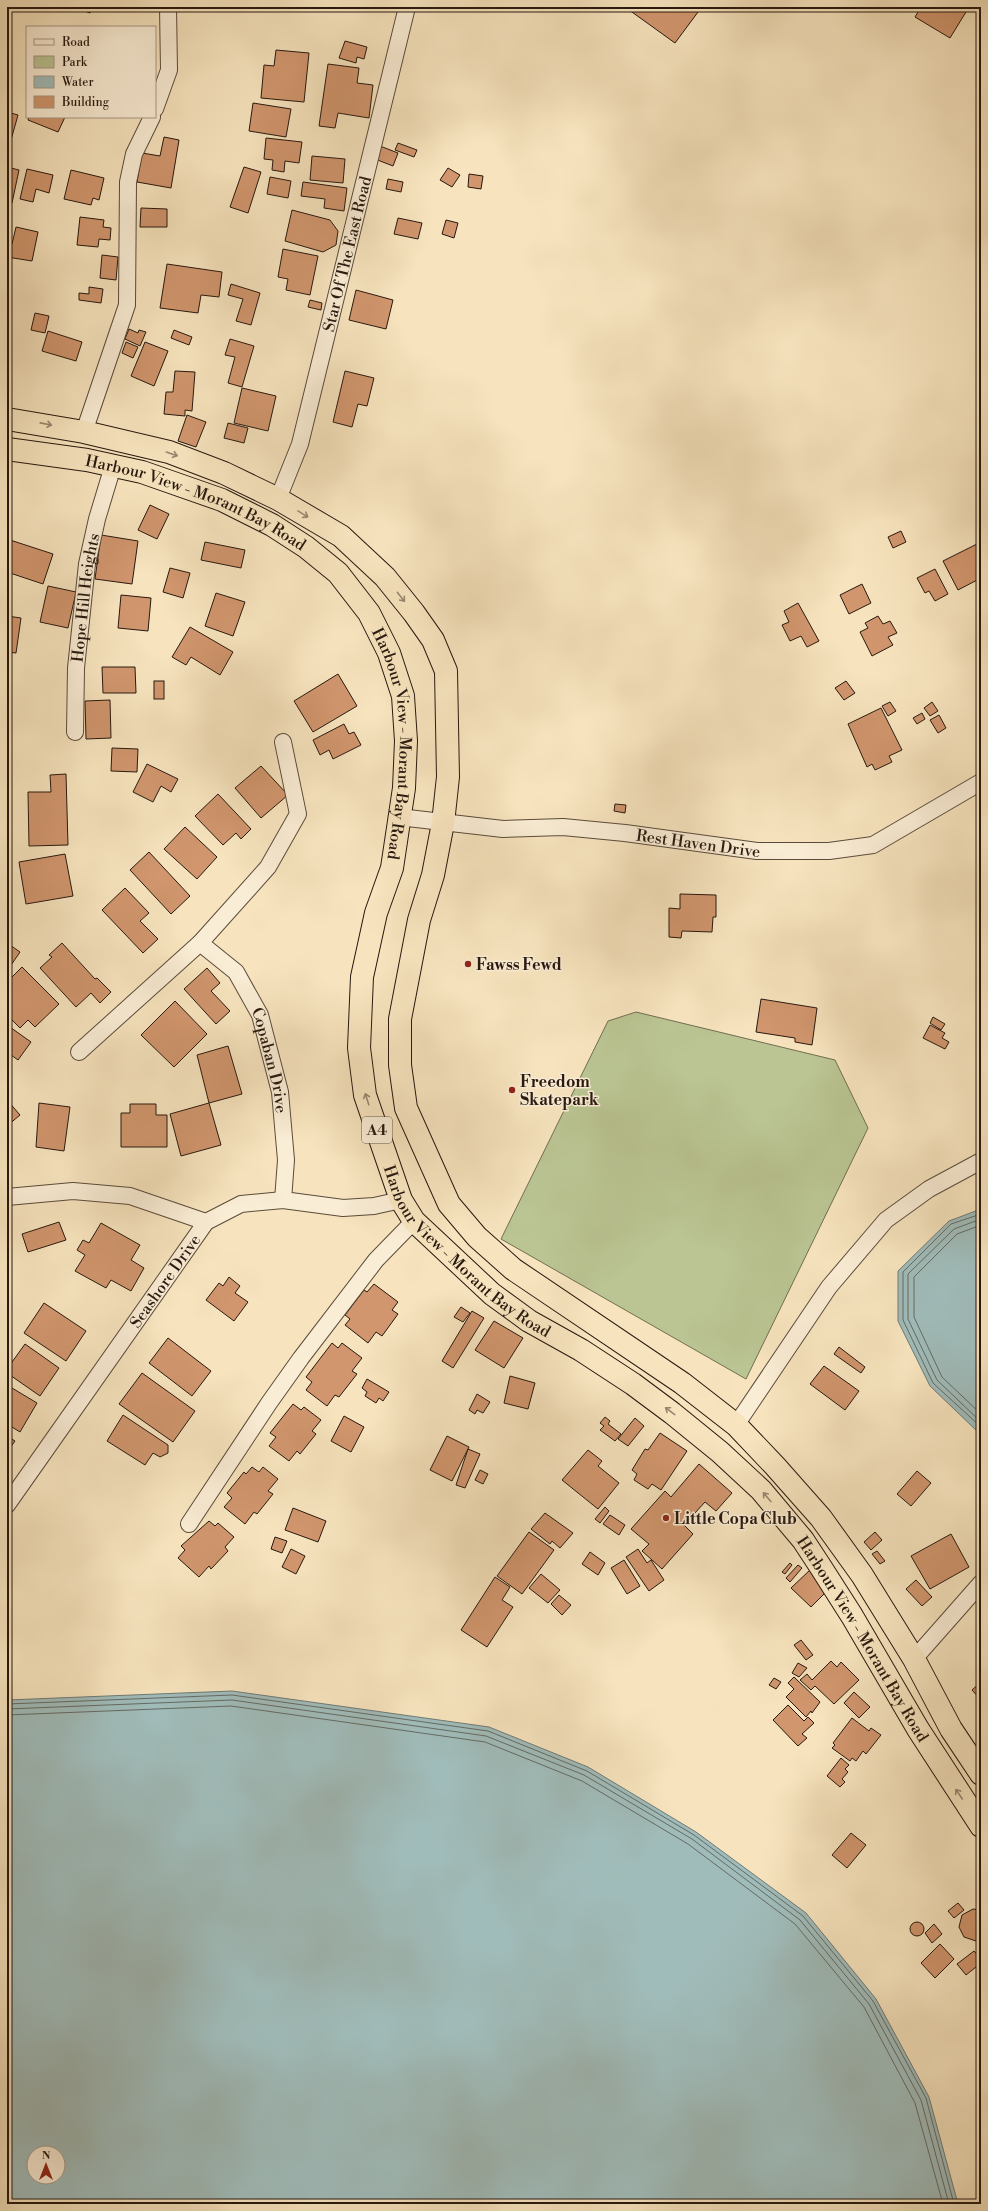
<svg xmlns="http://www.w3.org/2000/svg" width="988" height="2211" font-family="'Libre Bodoni',serif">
<rect width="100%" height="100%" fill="#f7e4be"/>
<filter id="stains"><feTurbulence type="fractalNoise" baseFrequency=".005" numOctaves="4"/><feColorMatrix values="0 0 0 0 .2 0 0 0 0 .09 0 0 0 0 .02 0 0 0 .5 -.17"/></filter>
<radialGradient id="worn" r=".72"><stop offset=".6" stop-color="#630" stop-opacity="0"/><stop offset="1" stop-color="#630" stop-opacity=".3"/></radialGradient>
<polygon fill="#bac593" stroke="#706e51" points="636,1012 835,1060 868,1128 746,1379 501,1239 608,1021"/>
<g fill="#a0bcba" stroke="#707a76" fill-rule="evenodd">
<polygon points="981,1209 981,1431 978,1432 930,1386 898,1321 898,1271 949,1221"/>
<path d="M 232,1691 L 489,1727 L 588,1767 L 696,1832 L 806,1913 L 876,1999 L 929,2097 L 958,2204 L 7,2204 L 7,1700 ZM 34,2153 L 58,2153 L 58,2177 L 34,2177 Z"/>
</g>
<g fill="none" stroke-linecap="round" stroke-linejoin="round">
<g stroke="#646a64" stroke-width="1">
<polyline points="981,1214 951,1224 903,1272 903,1320 933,1383 981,1427"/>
<polyline points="981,1219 954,1229 908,1274 908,1319 937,1380 981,1422"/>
<polyline points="981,1225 957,1234 914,1277 914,1317 942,1377 981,1414"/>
<polyline points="7,1704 232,1695 488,1731 587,1771 694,1835 803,1916 873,2001 926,2098 954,2204"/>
<polyline points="7,1709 232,1700 486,1736 584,1775 692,1839 800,1920 869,2004 921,2100 949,2204"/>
<polyline points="7,1715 231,1706 485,1742 582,1781 688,1844 795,1924 864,2007 915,2103 943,2204"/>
</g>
</g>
<g fill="#d1966e" stroke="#27180f">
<polygon points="74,7 92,7 90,13"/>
<polygon points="625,7 699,7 701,8 675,43"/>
<polygon points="921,7 969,7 950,38 915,17"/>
<polygon points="345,41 367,47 364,59 357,57 356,63 339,58"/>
<polygon points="276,50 309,53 304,102 261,98 264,65 274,66"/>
<polygon points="328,64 359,68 357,83 373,85 369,118 338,113 335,128 319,126"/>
<polygon points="253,103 291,109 286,137 249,131"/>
<polygon points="7,112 18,115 11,140 7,139"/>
<polygon points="29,117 65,117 58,132 28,120"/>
<polygon points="164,137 179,140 171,188 137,182 142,153 160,156"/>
<polygon points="266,138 302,142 299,163 285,161 284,172 272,170 273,160 264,159"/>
<polygon points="398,143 417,150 414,157 395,150"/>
<polygon points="380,146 398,153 393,166 375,159"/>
<polygon points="312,156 345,159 343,183 310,180"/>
<polygon points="7,167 19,170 12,203 7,202"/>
<polygon points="244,167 261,172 248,213 230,207"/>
<polygon points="448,168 460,175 452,187 440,180"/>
<polygon points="27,169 53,175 49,193 36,189 33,202 20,199"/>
<polygon points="71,170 104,178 99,200 93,198 91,205 64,199"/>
<polygon points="469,174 483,176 481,189 468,187"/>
<polygon points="270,177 291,181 288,198 267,194"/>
<polygon points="388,179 403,182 401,192 386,189"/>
<polygon points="303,182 347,188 344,211 324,208 325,199 301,196"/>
<polygon points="141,208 167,209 167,227 140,227"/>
<polygon points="292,210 330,220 338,231 336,245 323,252 285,241"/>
<polygon points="80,217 104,220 103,227 111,228 110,240 99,239 98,247 77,245"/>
<polygon points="398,218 422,223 418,239 394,234"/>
<polygon points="446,220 458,223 454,238 442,234"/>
<polygon points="16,227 38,232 32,261 7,257 7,243 12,244"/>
<polygon points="283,249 318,256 310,295 286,290 288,279 278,277"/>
<polygon points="102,255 118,257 116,280 100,278"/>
<polygon points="167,264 222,272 219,297 201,295 198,313 160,308"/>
<polygon points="231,284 260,293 251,325 236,321 243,299 228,295"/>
<polygon points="89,287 103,289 101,303 79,300 79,293 89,294"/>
<polygon points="356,290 393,300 386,329 349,320"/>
<polygon points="310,300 322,303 321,310 308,307"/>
<polygon points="35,313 49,316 45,333 31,330"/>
<polygon points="7,322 11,322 9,352 7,352"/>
<polygon points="129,329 138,333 139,330 146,332 140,346 125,339"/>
<polygon points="174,330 192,337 189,345 171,338"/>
<polygon points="48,331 82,342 76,361 42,351"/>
<polygon points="230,339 254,346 242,387 228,383 235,357 225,355"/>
<polygon points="126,342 138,347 133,358 122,353"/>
<polygon points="145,342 168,351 154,386 131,376"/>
<polygon points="175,371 195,372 192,411 185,410 185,416 164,414 166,392 173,392"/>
<polygon points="345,371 374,378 367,406 358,404 352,427 333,422"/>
<polygon points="242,388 276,396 268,431 234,423"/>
<polygon points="187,415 206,422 196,447 178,441"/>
<polygon points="228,423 248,428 244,443 224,438"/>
<polygon points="150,505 169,514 157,539 138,530"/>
<polygon points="901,531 906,542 893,548 888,537"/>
<polygon points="101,535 138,541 132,584 95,579"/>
<polygon points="7,539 53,554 43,584 7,572"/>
<polygon points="205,542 245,550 241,568 201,560"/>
<polygon points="981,542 981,578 958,590 943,561"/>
<polygon points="170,568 190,573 183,598 163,592"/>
<polygon points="935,569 948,594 935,601 929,591 925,593 917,578"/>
<polygon points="862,584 871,603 849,614 840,595"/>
<polygon points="48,586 76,592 68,628 40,622"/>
<polygon points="216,593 245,602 233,636 205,626"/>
<polygon points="121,595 151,598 148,631 118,628"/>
<polygon points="798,603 819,641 807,647 801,636 790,641 782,625 789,622 784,611"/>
<polygon points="7,616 21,618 16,653 7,652"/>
<polygon points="878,616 883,624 890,621 897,633 888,637 893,645 872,656 860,632 868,628 865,623"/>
<polygon points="190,627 233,652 220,675 191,657 186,665 172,657"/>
<polygon points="102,667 135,667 136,693 103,693"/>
<polygon points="338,674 357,706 313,732 294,701"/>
<rect x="154" y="681" width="10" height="18"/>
<polygon points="846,681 855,693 844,700 835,688"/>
<polygon points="110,700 111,738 86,739 85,701"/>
<polygon points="890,702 896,711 888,716 882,706"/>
<polygon points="932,702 938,711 930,716 924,708"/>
<polygon points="881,708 902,750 889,756 892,762 875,770 872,764 867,767 848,724"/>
<polygon points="922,713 925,719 917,724 913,718"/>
<polygon points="939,715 946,728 938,733 930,720"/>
<polygon points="344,724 349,734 354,732 361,745 333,759 329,750 320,755 313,740"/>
<polygon points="112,748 138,749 137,772 111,771"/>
<polygon points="147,764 178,779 171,792 161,786 153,802 133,792"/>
<polygon points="261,766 288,795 261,818 235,788"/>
<polygon points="66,774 68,845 29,846 28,792 51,792 50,775"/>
<polygon points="218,794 251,829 241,839 236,833 223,845 195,816"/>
<polygon points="615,804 626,805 625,813 614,811"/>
<polygon points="185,827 217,857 197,879 164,849"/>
<polygon points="149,852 190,896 171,914 130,870"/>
<polygon points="65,854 73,896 26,904 19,862"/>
<polygon points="125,888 149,913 140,921 158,939 143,953 102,910"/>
<polygon points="680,894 716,895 716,917 713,917 712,932 682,931 681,938 669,937 669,908 680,909"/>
<polygon points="7,943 20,952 7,971"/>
<polygon points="62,943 95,979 97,978 111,992 100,1003 91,993 76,1007 40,968 52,957 49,955"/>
<polygon points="22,967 59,1004 35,1027 28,1020 20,1028 7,1015 7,982"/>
<polygon points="207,968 220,983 211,991 230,1011 216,1024 184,989"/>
<polygon points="761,999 817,1008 812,1045 795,1042 795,1038 756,1032"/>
<polygon points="175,1001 207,1034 174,1067 141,1035"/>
<polygon points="933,1017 945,1024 941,1030 930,1023"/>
<polygon points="7,1025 31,1042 18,1060 7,1052"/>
<polygon points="930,1025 945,1033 942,1038 949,1042 945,1049 923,1038"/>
<polygon points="228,1046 242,1094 209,1103 197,1055"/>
<polygon points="7,1100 20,1115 7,1126"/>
<polygon points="39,1103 70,1107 64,1151 36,1147"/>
<polygon points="209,1103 221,1145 181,1156 170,1114"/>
<polygon points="130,1104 156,1104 156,1115 167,1115 167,1147 121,1147 121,1113 130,1113"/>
<polygon points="59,1222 66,1240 28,1252 22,1234"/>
<polygon points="101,1223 140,1245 131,1260 144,1268 131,1291 111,1280 106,1288 75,1271 85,1255 77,1250 83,1240 89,1243"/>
<polygon points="229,1277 240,1286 235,1293 248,1302 234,1321 206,1300 219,1283 223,1286"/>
<polygon points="374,1284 398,1302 392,1310 398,1314 382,1336 376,1332 368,1343 345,1325 350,1319 345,1315 364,1290 367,1292"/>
<polygon points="44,1303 86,1331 66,1361 24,1333"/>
<polygon points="461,1307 470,1313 463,1322 454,1317"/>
<polygon points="472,1311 484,1318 453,1368 442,1361"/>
<polygon points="494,1321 523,1338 504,1368 475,1350"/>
<polygon points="168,1338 211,1371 192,1396 149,1363"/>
<polygon points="332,1343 338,1348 342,1343 362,1358 352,1371 357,1374 339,1397 335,1395 327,1406 306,1390 312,1382 306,1377"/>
<polygon points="25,1344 59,1368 40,1396 7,1373 7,1369"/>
<polygon points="839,1347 865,1367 861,1373 834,1354"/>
<polygon points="824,1366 859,1391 845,1410 810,1384"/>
<polygon points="142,1373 195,1411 173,1442 119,1404"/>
<polygon points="510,1376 535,1383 528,1409 504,1403"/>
<polygon points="367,1379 389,1392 383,1401 379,1398 376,1403 365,1396 367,1392 362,1388"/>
<polygon points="7,1385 37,1403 20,1432 7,1424"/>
<polygon points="477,1394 490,1402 483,1413 477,1410 475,1414 469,1410"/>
<polygon points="293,1404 301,1410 304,1407 321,1420 312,1431 316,1434 300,1454 297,1451 289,1461 269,1446 276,1437 270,1433"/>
<polygon points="123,1415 168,1445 168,1453 160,1457 153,1453 145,1465 107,1441"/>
<polygon points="344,1416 364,1427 351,1452 331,1441"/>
<polygon points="605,1417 610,1421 608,1424 621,1434 615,1441 600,1430 604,1426 600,1423"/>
<polygon points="635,1418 644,1426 628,1446 618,1439"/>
<polygon points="660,1433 687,1451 661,1490 652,1484 648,1489 634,1480 637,1474 632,1470 645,1449 648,1450"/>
<polygon points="7,1436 15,1441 7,1452"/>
<polygon points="447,1436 469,1447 452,1481 430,1470"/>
<polygon points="468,1449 480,1454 465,1488 456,1485"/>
<polygon points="588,1450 602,1461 598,1466 619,1483 598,1509 562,1480"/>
<polygon points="699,1464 732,1493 716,1511 705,1502 684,1525 693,1534 662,1569 642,1551 649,1544 631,1529 665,1491 671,1497"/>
<polygon points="252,1467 259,1472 263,1467 278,1479 268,1491 273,1494 257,1514 254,1512 245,1524 224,1507 232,1498 227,1493 244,1472 246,1474"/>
<polygon points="480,1470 488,1474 483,1484 475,1480"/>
<polygon points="917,1471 931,1483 911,1506 897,1494"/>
<polygon points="605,1507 609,1511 600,1523 595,1519"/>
<polygon points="293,1508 326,1521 318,1542 285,1530"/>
<polygon points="545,1513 573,1533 560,1548 552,1541 550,1544 531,1529"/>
<polygon points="610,1515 625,1525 619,1535 603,1524"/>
<polygon points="209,1521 215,1526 218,1523 234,1537 225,1547 228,1551 211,1569 209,1566 199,1577 178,1558 185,1550 181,1546"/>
<polygon points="529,1532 554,1550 522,1594 497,1576"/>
<polygon points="875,1532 882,1540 871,1550 864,1542"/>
<polygon points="951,1534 969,1567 930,1589 911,1556"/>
<polygon points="275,1537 287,1541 282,1553 271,1549"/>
<polygon points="291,1549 305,1556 296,1574 282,1567"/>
<polygon points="638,1549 647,1563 651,1560 664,1580 649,1591 626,1557"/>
<polygon points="877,1551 885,1561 880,1564 872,1554"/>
<polygon points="590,1552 605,1563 598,1575 582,1564"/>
<polygon points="624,1560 640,1586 627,1594 611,1568"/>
<polygon points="790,1563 792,1565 785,1574 782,1572"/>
<polygon points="798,1565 802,1568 790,1582 786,1578"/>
<polygon points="811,1569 830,1588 811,1607 791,1588"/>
<polygon points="541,1574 560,1590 548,1603 529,1588"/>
<polygon points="495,1577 510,1587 502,1600 513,1607 487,1647 461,1630"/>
<polygon points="916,1580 932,1597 922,1606 906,1589"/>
<polygon points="559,1595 571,1605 562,1615 551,1604"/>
<polygon points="801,1640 813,1655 806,1660 794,1645"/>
<polygon points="831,1661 837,1667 841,1662 859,1680 834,1704 815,1686 811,1690 800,1680 807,1674 812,1680"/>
<polygon points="798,1663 807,1668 799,1677 792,1673"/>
<polygon points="794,1677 820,1702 812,1713 811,1711 806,1717 786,1697 794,1689 788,1683"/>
<polygon points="774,1678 781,1682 776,1689 769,1685"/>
<polygon points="981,1682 981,1700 972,1690"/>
<polygon points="854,1692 870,1707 859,1718 844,1703"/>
<polygon points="788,1705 804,1721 808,1717 814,1723 802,1734 807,1738 798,1746 773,1720"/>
<polygon points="852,1718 869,1731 871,1728 881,1735 866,1754 863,1751 856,1761 852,1758 850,1761 832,1748 835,1745 833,1743"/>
<polygon points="841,1758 849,1765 845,1769 848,1772 842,1779 845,1782 840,1787 827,1776"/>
<polygon points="851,1833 866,1845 847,1868 832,1855"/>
<polygon points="958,1903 964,1910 954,1918 948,1911"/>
<polygon points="973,1909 981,1910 981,1940 976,1941 964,1937 959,1927 962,1915"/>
<circle cx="917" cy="1929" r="7"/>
<polygon points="934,1924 942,1934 932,1943 925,1933"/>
<polygon points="940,1944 954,1959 935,1978 921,1963"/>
<polygon points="974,1951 981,1959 981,1963 966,1975 957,1964"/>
</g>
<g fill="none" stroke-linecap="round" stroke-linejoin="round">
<defs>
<g id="minor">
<polyline points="155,109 169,70 168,7"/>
<polyline points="84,432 127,305 128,182 134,154 152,117"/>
<path id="s1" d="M 278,499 L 300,444 L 407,7"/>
<path id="s2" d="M 75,732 L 76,668 L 87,564 L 97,519 L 113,466"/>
<path id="s3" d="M 399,817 L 503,829 L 563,827 L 625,833 L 757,851 L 829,851 L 873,845 L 981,782"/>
<path id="s4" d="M 200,943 L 236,972 L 260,1015 L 280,1092 L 286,1160 L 283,1200"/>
<polyline points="79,1052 200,943 268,867 298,814 283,742"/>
<polyline points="7,1197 73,1191 130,1196 206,1222"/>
<polyline points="736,1425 829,1287 886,1220 929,1189 981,1161"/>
<path id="s5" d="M 7,1505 L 206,1222 L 241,1204 L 283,1200 L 343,1208 L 374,1206 L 401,1200"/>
<polyline points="189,1524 269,1403 301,1358 376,1260 414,1221"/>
<polyline points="914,1659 981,1583"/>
</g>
<g id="trunk">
<polyline points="7,419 84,432 169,452 224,473 278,499 341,536 385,577 414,613 433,640 446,671 448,777 443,823 433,875 419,920 400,1019 400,1065 406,1108 449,1204 477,1237 513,1269 682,1383 736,1425 775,1466 821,1518 862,1575 914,1659 951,1729 981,1774"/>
<path id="s6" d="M 7,449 L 87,460 L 142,472 L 222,500 L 272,525 L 306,547 L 338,573 L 369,613 L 389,653 L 403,696 L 406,741 L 404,788 L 392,868 L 376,913 L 362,977 L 359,1048 L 365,1095 L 401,1200 L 414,1221 L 492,1294 L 529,1321 L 581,1350 L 633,1384 L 672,1413 L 720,1452 L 761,1490 L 803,1540 L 822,1569 L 852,1616 L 918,1729 L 981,1826"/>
</g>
</defs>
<use href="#minor" stroke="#5b4b3b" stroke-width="18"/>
<use href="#trunk" stroke="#27180f" stroke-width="24"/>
<use href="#minor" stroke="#faedd5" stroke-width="16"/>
<use href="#trunk" stroke="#f7e4be" stroke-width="22"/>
</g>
<defs><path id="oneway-shaft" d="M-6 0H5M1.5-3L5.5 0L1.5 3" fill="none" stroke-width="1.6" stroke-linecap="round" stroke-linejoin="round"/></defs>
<g stroke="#99886f">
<use href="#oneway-shaft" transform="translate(46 424) rotate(11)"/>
<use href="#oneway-shaft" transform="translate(172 454) rotate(19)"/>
<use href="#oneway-shaft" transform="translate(303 514) rotate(31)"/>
<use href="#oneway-shaft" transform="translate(401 597) rotate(52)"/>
<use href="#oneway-shaft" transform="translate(367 1099) rotate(-107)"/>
<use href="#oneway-shaft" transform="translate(670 1411) rotate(-143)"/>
<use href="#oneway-shaft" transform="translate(767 1497) rotate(-130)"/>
<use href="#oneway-shaft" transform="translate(959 1794) rotate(-124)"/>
</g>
<g fill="#8f2418" stroke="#faedd5" stroke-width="1.5">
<circle cx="468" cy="964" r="4"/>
<circle cx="512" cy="1090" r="4"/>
<circle cx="666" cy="1518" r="4"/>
</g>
<g text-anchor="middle" stroke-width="3" stroke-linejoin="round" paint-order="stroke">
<rect fill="#faedd5" stroke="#66584a" stroke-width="1" x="362" y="1117" width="30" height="26" rx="3"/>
<g font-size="15" font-weight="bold" fill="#27180f">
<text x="377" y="1135">A4</text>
</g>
<g font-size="16" fill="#27180f" stroke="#faedd5">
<text dy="6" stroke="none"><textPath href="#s1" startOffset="255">Star Of The East Road</textPath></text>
<text dy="6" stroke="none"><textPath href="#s6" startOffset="198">Harbour View - Morant Bay Road</textPath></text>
<text dy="6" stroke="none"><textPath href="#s2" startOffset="135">Hope Hill Heights</textPath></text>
<text dy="6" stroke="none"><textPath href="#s6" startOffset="546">Harbour View - Morant Bay Road</textPath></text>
<text dy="6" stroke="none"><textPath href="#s3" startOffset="301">Rest Haven Drive</textPath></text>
<text dy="6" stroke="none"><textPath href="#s4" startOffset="142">Copaban Drive</textPath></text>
<text dy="6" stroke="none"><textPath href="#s6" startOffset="1098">Harbour View - Morant Bay Road</textPath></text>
<text dy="6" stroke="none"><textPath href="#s5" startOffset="274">Seashore Drive</textPath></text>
<text dy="6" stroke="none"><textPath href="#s6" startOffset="1662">Harbour View - Morant Bay Road</textPath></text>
</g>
<g font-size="16" font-weight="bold" fill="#27180f" stroke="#faedd5" text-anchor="start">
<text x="476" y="970">Fawss Fewd</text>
<text x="520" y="1087">Freedom<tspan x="520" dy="18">Skatepark</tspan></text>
<text x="674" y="1524">Little Copa Club</text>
</g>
</g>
<rect width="988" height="2211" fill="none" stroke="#f7e4be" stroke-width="24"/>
<rect x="8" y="8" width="972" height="2195" fill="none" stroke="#27180f" stroke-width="2"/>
<rect x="12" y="12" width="964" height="2187" fill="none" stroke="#27180f"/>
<rect x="26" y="26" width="130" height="92" fill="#faedd5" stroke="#a69886"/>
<rect x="34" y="39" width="20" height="6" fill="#faedd5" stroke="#a69886"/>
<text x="62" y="46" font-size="12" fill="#27180f">Road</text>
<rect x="34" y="56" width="20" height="12" fill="#bac593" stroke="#a69886"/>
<text x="62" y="66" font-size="12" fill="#27180f">Park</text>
<rect x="34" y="76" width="20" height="12" fill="#a0bcba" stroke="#a69886"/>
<text x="62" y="86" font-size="12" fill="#27180f">Water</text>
<rect x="34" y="96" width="20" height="12" fill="#d1966e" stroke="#a69886"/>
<text x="62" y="106" font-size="12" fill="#27180f">Building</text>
<g transform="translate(46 2165)"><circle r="19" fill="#faedd5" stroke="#a69886"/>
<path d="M0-3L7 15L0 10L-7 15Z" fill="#8f2418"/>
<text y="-6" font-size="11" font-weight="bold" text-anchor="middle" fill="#27180f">N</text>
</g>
<rect width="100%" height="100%" filter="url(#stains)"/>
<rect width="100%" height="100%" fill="url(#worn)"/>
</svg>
